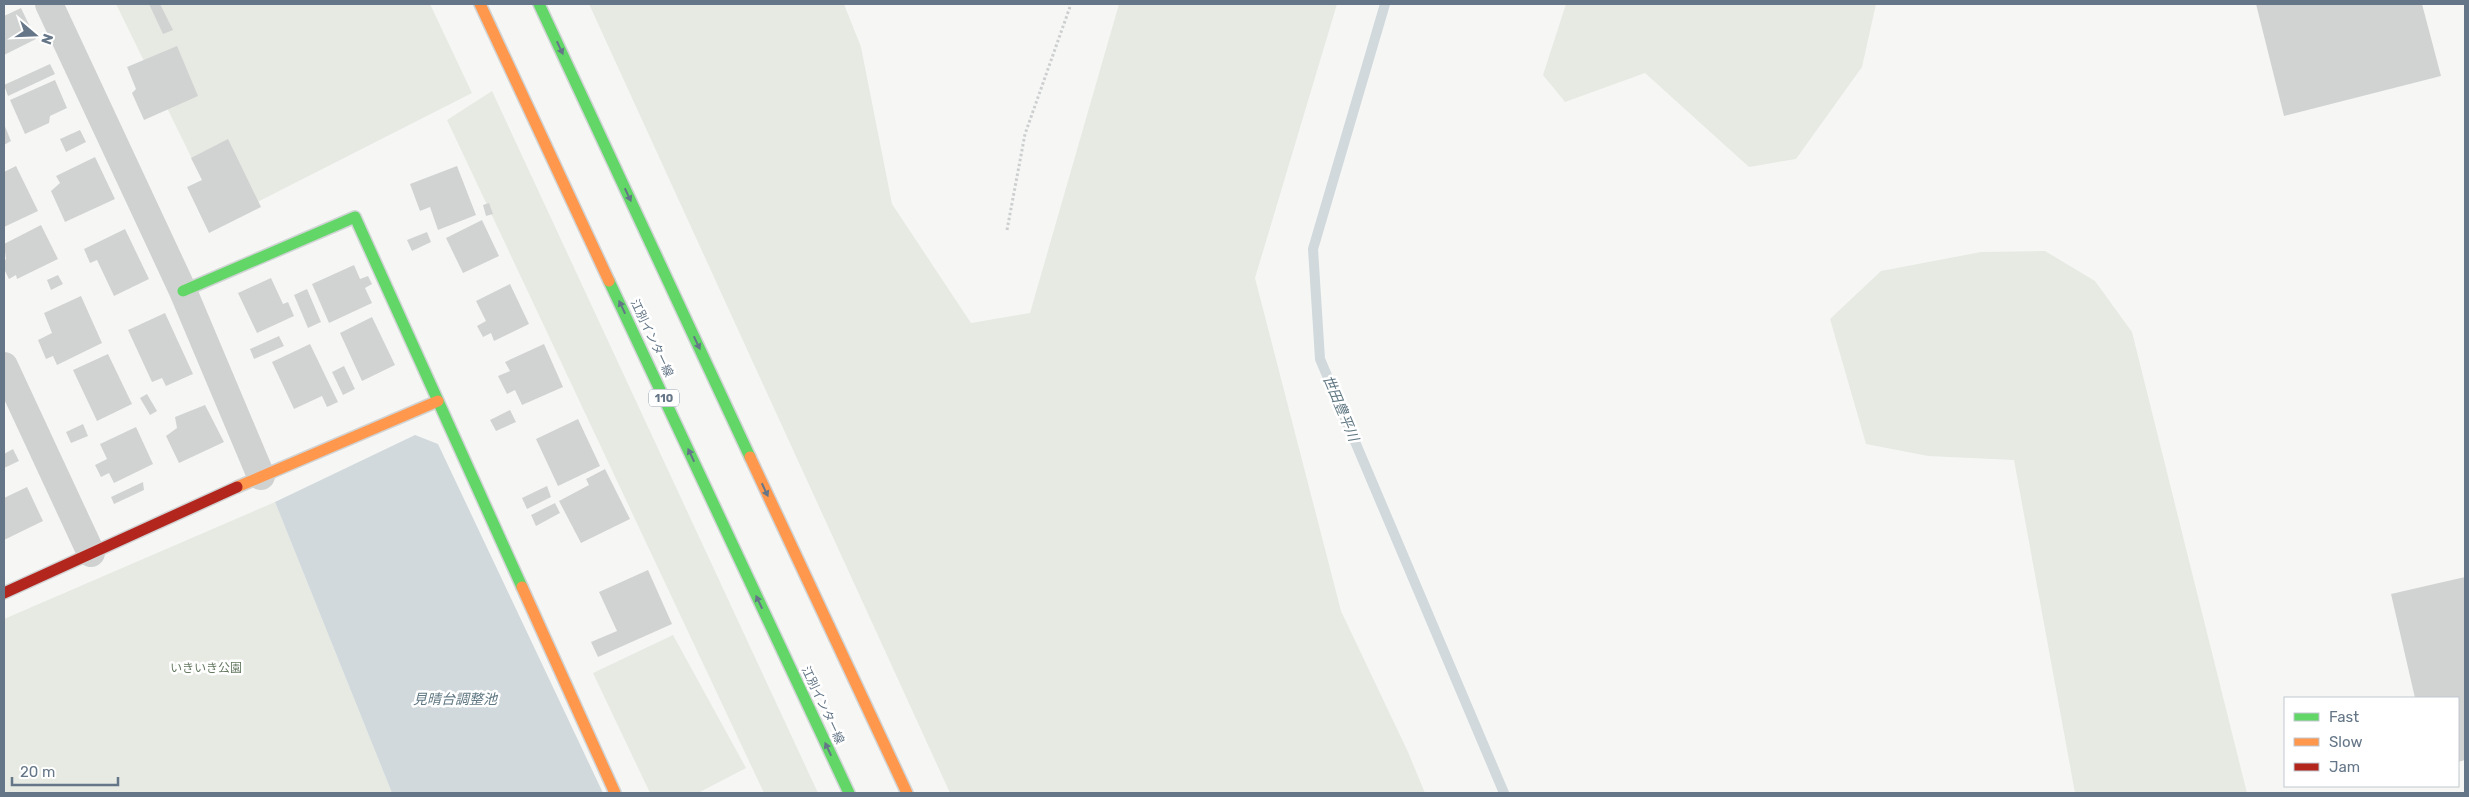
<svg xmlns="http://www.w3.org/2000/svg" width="2469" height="797" font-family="Rubik,'Noto Sans JP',sans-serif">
<rect width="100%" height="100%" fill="#f6f7f5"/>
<g fill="#e6eae3">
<polygon points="116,4 430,4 472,93 222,220"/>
<polygon points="589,4 844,4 861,47 892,204 971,323 1030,313 1119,4 1337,4 1255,278 1341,611 1408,752 1425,793 950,793"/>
<polygon points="1566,4 1876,4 1862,67 1796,159 1749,167 1645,73 1565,102 1543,75"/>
<polygon points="492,91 818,793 764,793 447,120"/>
<polygon points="2045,251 2095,281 2132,332 2247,793 2075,793 2014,460 1928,456 1866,444 1830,319 1881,271 1981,252"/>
<polygon points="275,502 392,793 4,793 4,619"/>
<polygon points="673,635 746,768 698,793 650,793 593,673"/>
</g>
<polygon fill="#d1d9dc" points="415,435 438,444 603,793 392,793 275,502"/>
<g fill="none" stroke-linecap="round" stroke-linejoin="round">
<polyline stroke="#d1d9dc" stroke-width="10" points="1385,4 1313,249 1320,359 1504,793"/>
</g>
<g fill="#d1d3d3">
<polygon points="149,4 160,4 173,30 163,34"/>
<polygon points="2256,4 2422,4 2441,76 2284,116"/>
<polygon points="21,8 36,39 4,55 4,16"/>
<polygon points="177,46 198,96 144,120 132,93 136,89 127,67"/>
<polygon points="50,64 55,74 8,96 4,85"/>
<polygon points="55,80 67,108 50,116 49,123 25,134 10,100"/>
<polygon points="4,124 11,141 4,145"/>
<polygon points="80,130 86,142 66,152 60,139"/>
<polygon points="228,139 261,207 209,233 187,187 202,180 191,158"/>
<polygon points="95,157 115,199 65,222 51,191 60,183 56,176"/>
<polygon points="16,166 38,211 4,227 4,172"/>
<polygon points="457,166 476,215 438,230 430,207 420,211 410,184"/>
<polygon points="489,203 493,214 486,216 483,205"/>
<polygon points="482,220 499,256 463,273 446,238"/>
<polygon points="41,225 58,259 17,279 16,275 9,279 4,269 4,261 6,259 4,244"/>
<polygon points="125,229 149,279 114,296 97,260 90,263 84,249"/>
<polygon points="427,232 431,242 412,251 407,240"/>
<polygon points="354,265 360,279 368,276 372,284 365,288 372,303 329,323 312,284"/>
<polygon points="58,275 63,284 51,290 47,280"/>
<polygon points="271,278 283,304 288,302 294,316 257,333 238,293"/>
<polygon points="510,284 529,324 494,341 491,333 483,337 477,326 486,321 476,301"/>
<polygon points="307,289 321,322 308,328 294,295"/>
<polygon points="81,296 102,343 57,365 53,356 46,359 38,340 52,333 44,313"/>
<polygon points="165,313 193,374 166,386 162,378 152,382 128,330"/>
<polygon points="372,317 395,365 362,381 340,333"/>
<polygon points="279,336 284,346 254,359 250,349"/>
<polygon points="310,344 338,402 327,407 322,396 294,409 272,362"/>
<polygon points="544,344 563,387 522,405 515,390 507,394 498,376 510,371 505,362"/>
<polygon points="108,354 132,404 97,421 73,370"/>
<polygon points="344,366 355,389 343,395 332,372"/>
<polygon points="147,394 157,411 150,415 140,398"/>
<polygon points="205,405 224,442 179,463 166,436 177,428 175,417"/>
<polygon points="510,410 516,422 496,431 490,420"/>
<polygon points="578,419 600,466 558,486 536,439"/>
<polygon points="83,424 88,436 71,443 66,432"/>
<polygon points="136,427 153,464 114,483 109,473 101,477 95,465 107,459 100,444"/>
<polygon points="13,449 19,461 4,468 4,454"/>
<polygon points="605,469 630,519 581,543 559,501 589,485 586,479"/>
<polygon points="143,482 144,490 114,504 111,497"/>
<polygon points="547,486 551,497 527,509 522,498"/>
<polygon points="27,487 43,521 4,540 4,498"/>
<polygon points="555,503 560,513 536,526 531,515"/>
<polygon points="648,570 672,624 598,657 591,642 617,631 599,592"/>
<polygon points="2465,577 2465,760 2458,762 2458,698 2415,698 2391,594"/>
</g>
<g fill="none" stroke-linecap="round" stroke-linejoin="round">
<defs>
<g id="fast">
<polyline points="539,4 750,457"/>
<polyline points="609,281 849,793"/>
<polyline points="183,291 355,217 522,587"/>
</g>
<g id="slow">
<polyline points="480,4 609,281"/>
<polyline points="750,457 907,793"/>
<polyline points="237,487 438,401"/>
<polyline points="522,587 615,793"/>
</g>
<polyline id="jam" points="4,593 237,487"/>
</defs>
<use href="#fast" stroke="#d1d4d5" stroke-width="14"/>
<use href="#slow" stroke="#d1d4d5" stroke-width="14"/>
<use href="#jam" stroke="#d1d4d5" stroke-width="14"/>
<polyline stroke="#cccecf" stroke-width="3" stroke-dasharray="2.5 2.5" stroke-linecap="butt" points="1007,230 1025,134 1071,4"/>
<g stroke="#d0d2d2" stroke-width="28">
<polyline points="49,4 183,291 261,476"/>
<polyline points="4,366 91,553"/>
</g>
<use href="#fast" stroke="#63d668" stroke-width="11"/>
<use href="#slow" stroke="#ff974d" stroke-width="11"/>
<use href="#jam" stroke="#b3261e" stroke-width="11"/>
</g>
<defs><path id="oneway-solid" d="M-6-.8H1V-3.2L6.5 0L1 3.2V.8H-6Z" transform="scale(1.25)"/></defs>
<g fill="#647687">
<use href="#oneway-solid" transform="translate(560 48) rotate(65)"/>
<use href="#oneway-solid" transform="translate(628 195) rotate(65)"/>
<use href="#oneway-solid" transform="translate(622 307) rotate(-115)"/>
<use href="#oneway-solid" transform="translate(697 343) rotate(65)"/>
<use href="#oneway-solid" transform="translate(691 455) rotate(-115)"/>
<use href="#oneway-solid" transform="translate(765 490) rotate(65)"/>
<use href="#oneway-solid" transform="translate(759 602) rotate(-115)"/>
<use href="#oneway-solid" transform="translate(828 749) rotate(-115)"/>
</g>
<g text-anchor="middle" stroke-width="5" stroke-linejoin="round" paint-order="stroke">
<rect fill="#fff" stroke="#929fab" stroke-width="1" x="649" y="389.5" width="30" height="17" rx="4"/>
<g font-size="11" font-weight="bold" fill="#647687">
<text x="664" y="402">110</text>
</g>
<g font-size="12" fill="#647687" stroke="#fff">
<text transform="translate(652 338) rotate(65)" y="4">江別インター線</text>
<text transform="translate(823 705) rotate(65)" y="4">江別インター線</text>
</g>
<g font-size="12" fill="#647960" stroke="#fff">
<text x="206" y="672">いきいき公園</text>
</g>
<g font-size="14" font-style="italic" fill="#607883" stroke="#fff">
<text transform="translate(1341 408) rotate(67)" y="5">世田豊平川</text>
<text x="455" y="704">見晴台調整池</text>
</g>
</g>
<rect width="2469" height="797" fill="none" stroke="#647687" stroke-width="10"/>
<rect x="2284" y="697" width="175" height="90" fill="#ffffff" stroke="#c1c8cf"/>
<rect x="2294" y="713" width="25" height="8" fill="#63d668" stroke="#c1c8cf"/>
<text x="2329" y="722" font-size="15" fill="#647687">Fast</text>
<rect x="2294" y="738" width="25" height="8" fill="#ff974d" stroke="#c1c8cf"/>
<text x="2329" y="747" font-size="15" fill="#647687">Slow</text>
<rect x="2294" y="763" width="25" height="8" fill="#b3261e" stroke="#c1c8cf"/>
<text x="2329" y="772" font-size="15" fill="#647687">Jam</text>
<g transform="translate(35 35) rotate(109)" stroke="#ffffff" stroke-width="4" paint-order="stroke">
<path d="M0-4L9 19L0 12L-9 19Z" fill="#647687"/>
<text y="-8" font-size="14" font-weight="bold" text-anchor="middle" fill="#647687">N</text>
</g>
<path d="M12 777v8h106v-8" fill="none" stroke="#647687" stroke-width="2.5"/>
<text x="20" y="777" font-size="15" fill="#647687" stroke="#ffffff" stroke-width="4" paint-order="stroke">20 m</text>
</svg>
